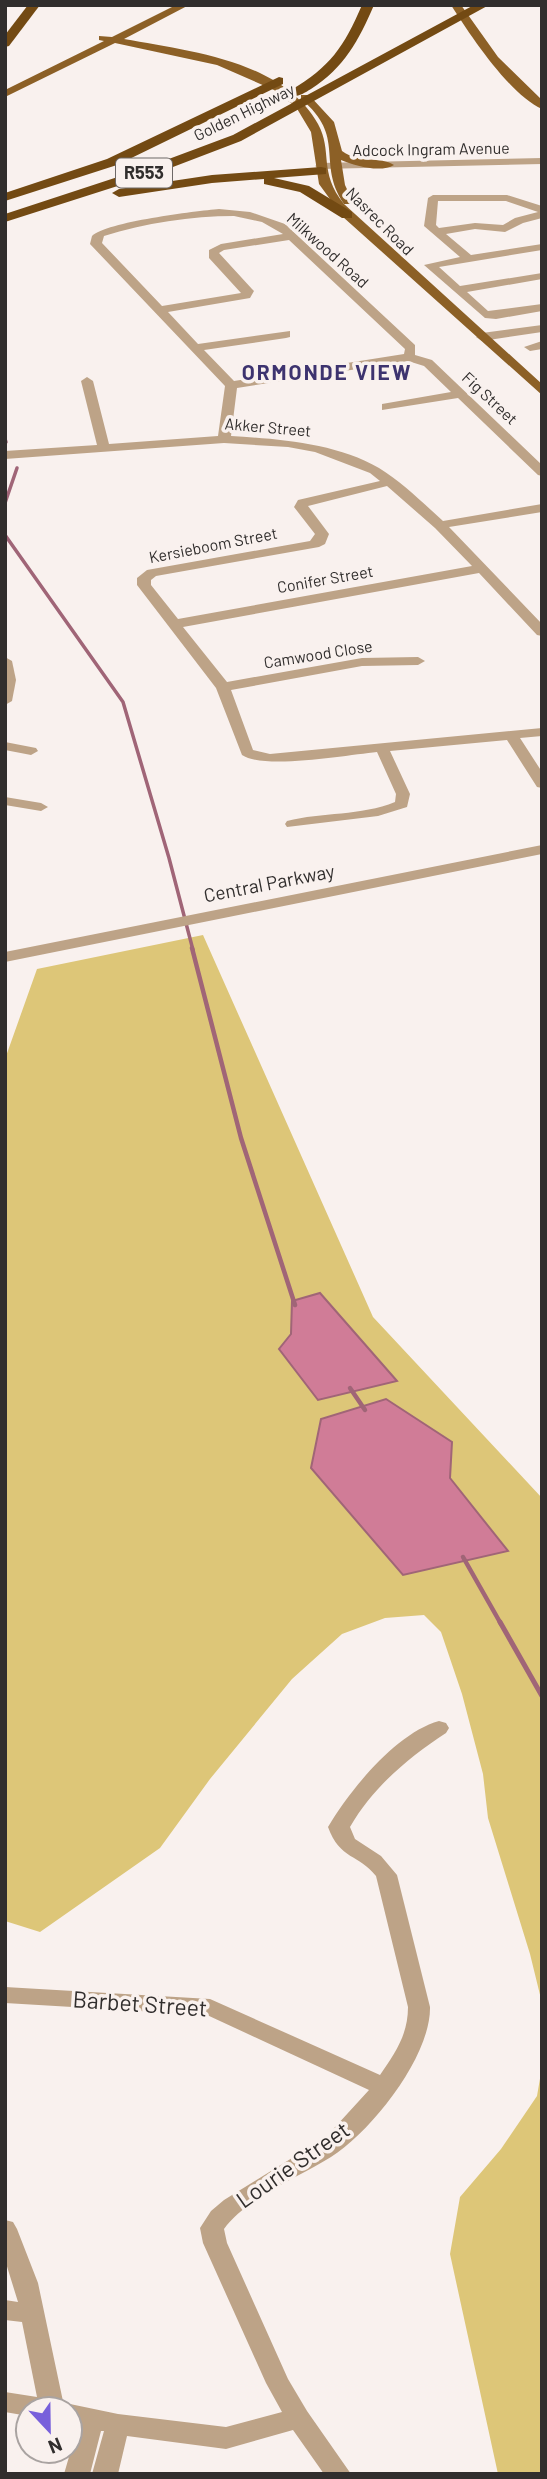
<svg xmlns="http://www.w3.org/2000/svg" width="547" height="2479" font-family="Barlow,sans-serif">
<rect width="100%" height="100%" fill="#f9f1ee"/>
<g fill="#ddc678">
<polygon points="203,935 373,1317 542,1498 542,2003 530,1954 488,1818 483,1774 462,1694 441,1632 424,1615 385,1618 342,1634 292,1679 210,1779 160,1848 40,1932 5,1921 5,1059 37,969"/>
<polygon points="542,2067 542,2474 498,2474 450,2254 460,2197 501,2149 537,2096"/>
</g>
<g fill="#d07c97" stroke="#a06577" stroke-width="2">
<polygon points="320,1293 397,1381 318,1400 279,1349 291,1334 292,1301"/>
<polygon points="386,1399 452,1442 450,1478 508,1551 403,1575 311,1468 321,1419"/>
</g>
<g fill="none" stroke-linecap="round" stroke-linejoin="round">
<g stroke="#a06577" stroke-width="3.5">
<polyline points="5,439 6,442"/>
<polyline points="5,503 17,468"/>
<polyline points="5,535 123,702 169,858 193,950"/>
</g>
<g stroke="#a06577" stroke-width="4.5">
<polyline points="192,948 241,1138 295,1305"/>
<polyline points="350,1388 365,1410"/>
<polyline points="463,1557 501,1624"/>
</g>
<polyline stroke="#a06577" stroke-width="5" points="500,1622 542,1696"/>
<g fill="#bda387" fill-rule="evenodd">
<polygon points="542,158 542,164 320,169 315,166 320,163"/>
<path d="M 507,195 L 542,206 L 542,218 L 523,223 L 505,232 L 475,229 L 446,234 L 471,255 L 542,244 L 542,250 L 439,267 L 460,286 L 542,273 L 542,279 L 467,292 L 488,311 L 542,304 L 542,311 L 496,319 L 485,318 L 424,265 L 460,257 L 424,226 L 428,198 L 433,195 ZM 438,201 L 506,201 L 538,212 L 515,218 L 503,225 L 475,223 L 439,228 L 436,225 Z"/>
<path d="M 219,209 L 250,212 L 285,224 L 415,345 L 415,355 L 432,360 L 542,465 L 542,476 L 538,475 L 458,398 L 382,410 L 382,404 L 451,392 L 424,366 L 408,361 L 237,388 L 231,436 C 279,439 336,443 379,468 C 402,482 423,503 443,521 L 542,504 L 542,512 L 449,527 L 542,624 L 542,636 L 537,635 L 479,573 L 183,627 L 227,682 L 362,658 L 418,657 L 425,661 L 418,665 L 362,666 L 231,690 L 253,750 L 270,754 L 542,728 L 542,736 L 520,738 L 542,772 L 542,788 L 537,787 L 507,740 L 390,751 L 410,794 L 407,807 L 378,816 L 287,827 L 285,824 L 287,821 C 322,812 361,816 395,802 L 396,794 L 377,752 C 347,755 264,770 242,755 L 216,688 L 137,585 L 137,578 L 147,570 L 310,541 L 315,534 L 294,507 L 298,500 L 380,481 L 370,473 L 315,452 L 288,447 L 224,443 L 5,459 L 5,451 L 97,445 L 81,381 L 87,377 L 93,381 L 109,444 L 218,436 L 225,386 L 90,244 L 92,236 C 106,222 196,211 219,209 ZM 234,216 L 262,222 L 283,234 L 221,244 L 209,250 L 209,258 L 241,293 L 162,306 L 102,243 L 104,236 C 144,223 192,216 234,216 ZM 289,240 L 405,349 L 404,354 L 234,381 L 204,350 L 286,338 L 290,337 L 290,331 L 198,344 L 168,312 L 250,298 L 254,291 L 252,289 L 219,253 L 224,250 ZM 387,486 L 435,528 L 472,566 L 178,619 L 151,585 L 151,580 L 156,576 L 319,547 L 325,544 L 329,534 L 308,506 Z"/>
<polygon points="542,325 542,332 482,341 476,337 482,333"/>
<polygon points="542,341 542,349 530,351 524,347"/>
<polygon points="5,657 12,661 16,680 12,701 5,705"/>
<polygon points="5,742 36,748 38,751 31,755 5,750"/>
<polygon points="5,797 41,803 48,807 41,811 5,805"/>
<polygon points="542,845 542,854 5,962 5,952"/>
<path d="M 439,1721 L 446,1723 L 449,1728 L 446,1733 C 408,1758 373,1787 350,1827 L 355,1839 L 381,1856 L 397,1875 L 430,2007 C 431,2056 372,2131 331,2157 C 299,2177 246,2198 224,2229 L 227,2243 L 288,2379 L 307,2411 L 351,2474 L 324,2474 L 293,2430 L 226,2449 L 127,2436 L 118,2474 L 92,2474 L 104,2431 L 101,2431 L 90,2474 L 64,2474 L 78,2426 L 70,2424 L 70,2409 L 28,2409 L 28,2416 L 5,2412 L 5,2392 L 37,2397 L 22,2322 L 5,2320 L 5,2300 L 18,2302 L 5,2260 L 5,2220 L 13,2222 L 17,2229 L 38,2283 L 64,2406 L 70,2404 L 118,2414 L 226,2427 L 282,2412 L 266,2383 L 203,2243 L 200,2228 L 211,2211 L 224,2200 L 326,2137 L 369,2090 L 207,2015 L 5,2003 L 5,1987 L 210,1999 L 380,2075 C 395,2053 408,2035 408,2007 L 376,1876 C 359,1854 340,1860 328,1827 C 350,1790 396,1733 439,1721 Z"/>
</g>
<g fill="#8c6026" fill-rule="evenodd">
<path d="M 176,5 L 189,5 L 124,39 C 189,51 282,60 318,124 C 333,151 318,172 344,204 L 542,384 L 542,395 L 343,217 L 319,184 L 311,132 L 296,107 L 274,90 L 217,65 L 115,43 L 5,97 L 5,90 L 104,41 L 99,40 L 99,36 L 112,37 Z"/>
<path d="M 451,5 L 461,5 L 498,57 L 542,100 L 542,109 C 510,95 470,35 451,5 Z"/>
<path d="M 301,95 L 309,95 L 334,122 L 342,151 C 360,164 380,156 394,165 C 381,173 355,166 341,160 L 345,185 L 353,202 L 352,204 L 344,204 C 316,162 347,137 301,99 Z"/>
</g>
<g fill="#734a13" fill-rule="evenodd">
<polygon points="28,5 40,5 9,46 5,47 5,35"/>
<path d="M 362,5 L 374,5 C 359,40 344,68 311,89 C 304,93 299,97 291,96 L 291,90 C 330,67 344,47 362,5 Z"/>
<polygon points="474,5 489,5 241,141 152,175 5,222 5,214 142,169 233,135"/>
<polygon points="279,77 283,78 283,84 117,165 5,201 5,193 107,159"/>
<polygon points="321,167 326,168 326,174 274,178 309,186 352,212 352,218 342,218 300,192 264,184 264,179 212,183 119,197 112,193 119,189 212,175"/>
</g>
</g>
<g text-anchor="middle" stroke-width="7" stroke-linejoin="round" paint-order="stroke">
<g font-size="16" fill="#312e2d" stroke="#f9f1ee">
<text transform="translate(244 112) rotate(-26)" y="6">Golden Highway</text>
<text transform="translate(431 149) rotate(-1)" y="6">Adcock Ingram Avenue</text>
<text transform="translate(380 221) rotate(45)" y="6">Nasrec Road</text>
<text transform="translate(328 250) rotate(42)" y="6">Milkwood Road</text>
<text transform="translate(490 398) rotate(43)" y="6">Fig Street</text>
<text transform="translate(268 427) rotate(5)" y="6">Akker Street</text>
<text transform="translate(213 545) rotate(-11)" y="6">Kersieboom Street</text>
<text transform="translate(325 579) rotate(-10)" y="6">Conifer Street</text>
<text transform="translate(318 654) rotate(-9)" y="6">Camwood Close</text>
</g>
<rect fill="#f9f1ee" stroke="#6d6867" stroke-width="2" x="116" y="158.5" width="56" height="29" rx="5"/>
<g font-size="18" font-weight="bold" fill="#312e2d">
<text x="144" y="179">R553</text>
</g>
<g font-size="19" fill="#312e2d" stroke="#f9f1ee">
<text transform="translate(269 883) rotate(-11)" y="7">Central Parkway</text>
</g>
<g font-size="21" font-weight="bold" letter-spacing="2" fill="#3d336f" stroke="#f9f1ee">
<text x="327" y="380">ORMONDE VIEW</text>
</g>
<g font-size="23" fill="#312e2d" stroke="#f9f1ee">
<text transform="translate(140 2004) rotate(4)" y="8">Barbet Street</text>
<text transform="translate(293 2165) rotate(-35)" y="8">Lourie Street</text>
</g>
</g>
<rect width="547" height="2479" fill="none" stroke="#312e2d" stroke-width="14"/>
<g transform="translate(49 2430) rotate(158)"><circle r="33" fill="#f9f1ee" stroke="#a9a3a1" stroke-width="2"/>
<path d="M0-5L12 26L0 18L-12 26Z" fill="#7860db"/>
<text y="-10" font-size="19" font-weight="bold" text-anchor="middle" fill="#312e2d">N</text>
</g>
</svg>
